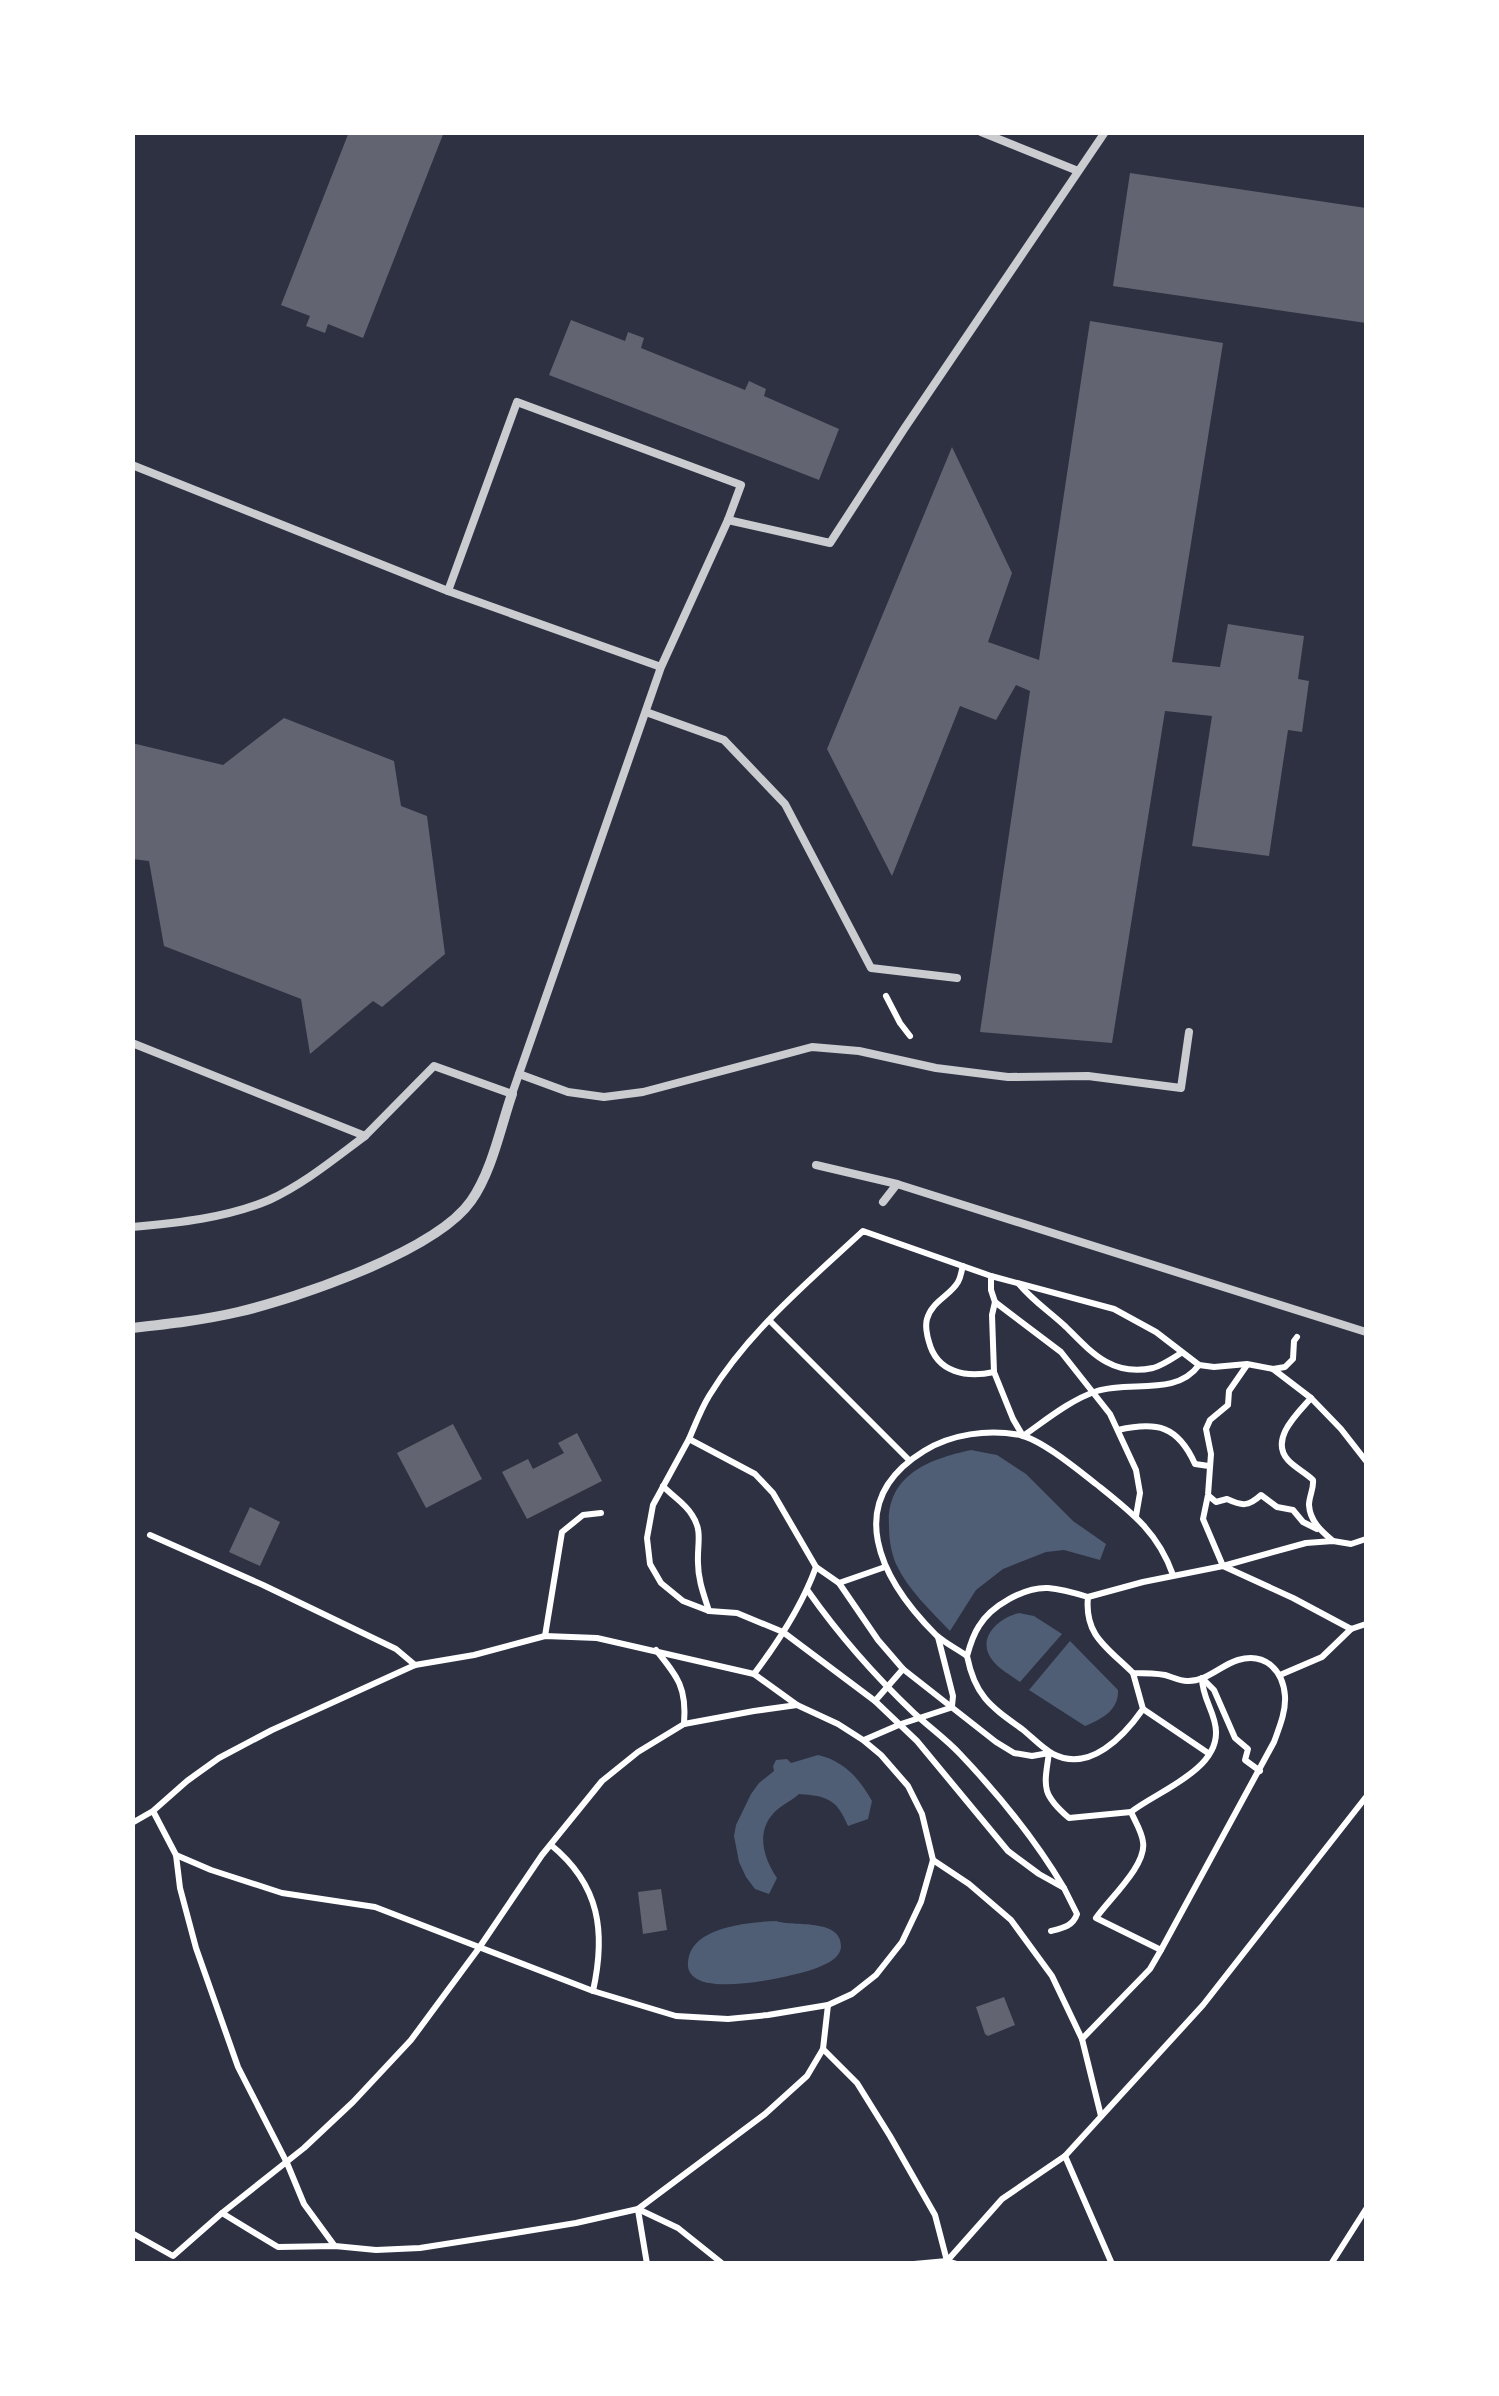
<svg xmlns="http://www.w3.org/2000/svg" width="1499" height="2396" font-family="Roboto,sans-serif">
<rect width="100%" height="100%" fill="#2d3142"/>
<g fill="#4f5d75">
<path d="M 971,1450 L 997,1455 L 1026,1474 L 1073,1521 L 1106,1544 L 1100,1560 L 1064,1550 L 1046,1552 L 1003,1569 L 976,1590 L 950,1631 C 931,1611 908,1590 896,1564 C 891,1552 889,1539 889,1526 C 886,1475 929,1459 971,1450 Z"/>
<path d="M 1019,1613 L 1034,1616 L 1062,1634 L 1020,1682 C 1012,1676 1000,1670 993,1661 C 975,1639 998,1618 1019,1613 Z"/>
<path d="M 1070,1641 L 1118,1690 C 1119,1710 1102,1719 1085,1726 L 1029,1690 Z"/>
<path d="M 818,1755 C 844,1761 859,1778 872,1801 L 868,1819 L 848,1826 C 837,1799 827,1796 799,1794 C 793,1800 785,1803 778,1809 C 755,1828 762,1856 777,1878 L 769,1894 L 755,1889 L 746,1877 L 739,1862 L 734,1836 L 736,1825 L 751,1794 L 759,1783 L 774,1771 L 773,1766 L 776,1760 L 787,1759 L 791,1763 Z"/>
<path d="M 776,1921 C 794,1927 841,1918 841,1946 C 841,1959 824,1965 814,1969 C 790,1977 714,1994 694,1977 C 687,1971 687,1964 689,1956 C 697,1926 751,1922 776,1921 Z"/>
</g>
<g fill="#626471">
<polygon points="349,132 444,132 363,338 328,324 325,333 306,326 310,316 281,305"/>
<polygon points="1130,173 1366,208 1366,323 1113,286"/>
<polygon points="571,320 625,341 628,332 644,338 641,348 745,390 749,381 766,389 764,396 839,429 819,480 549,375"/>
<polygon points="1090,321 1223,343 1172,662 1220,667 1228,624 1304,636 1298,679 1309,681 1302,732 1288,730 1269,856 1192,846 1212,716 1165,711 1112,1043 980,1032 1030,691 1016,685 996,720 960,706 892,876 827,749 952,447 1012,573 988,642 1039,660"/>
<polygon points="284,718 394,761 401,806 427,816 445,954 382,1007 373,1001 310,1054 301,999 164,946 149,861 132,859 132,743 223,765"/>
<polygon points="453,1424 482,1479 426,1508 397,1453"/>
<polygon points="577,1433 602,1481 527,1519 502,1472 528,1459 533,1469 564,1453 558,1443"/>
<polygon points="250,1507 280,1522 260,1566 229,1552"/>
<polygon points="661,1889 667,1930 643,1934 638,1892"/>
<polygon points="1004,1997 1015,2025 988,2036 985,2034 976,2007"/>
</g>
<g fill="none" stroke-linecap="round" stroke-linejoin="round">
<g stroke="#fff" stroke-width="6">
<polyline points="886,996 900,1023 910,1036"/>
<path d="M 963,1266 C 961,1272 961,1277 958,1282 C 950,1296 932,1301 927,1319 C 925,1325 927,1336 929,1342 C 937,1373 967,1378 994,1372 L 1013,1419 L 1023,1436 C 1046,1420 1070,1400 1097,1391 C 1130,1380 1176,1397 1199,1365"/>
<polyline points="991,1276 1114,1309 1156,1332 1199,1365 1214,1367 1247,1364 1273,1369 1311,1398 1341,1429 1366,1461"/>
<path d="M 1019,1284 C 1033,1301 1050,1312 1066,1327 C 1091,1352 1112,1377 1153,1368 C 1163,1365 1173,1358 1181,1353"/>
<polyline points="770,1321 909,1460"/>
<polyline points="1247,1365 1229,1391 1228,1405 1210,1420 1206,1429 1211,1454 1208,1495 1203,1519 1223,1566 1293,1598 1351,1629 1366,1624"/>
<polyline points="1273,1369 1285,1367 1293,1359 1294,1341 1297,1337"/>
<polyline points="994,1372 992,1315 995,1302"/>
<path d="M 1311,1398 C 1298,1413 1269,1439 1288,1460 C 1294,1467 1306,1473 1313,1480 C 1314,1489 1309,1496 1309,1505 C 1310,1521 1321,1531 1332,1540"/>
<path d="M 1118,1430 C 1157,1421 1178,1426 1195,1464 L 1209,1466"/>
<path d="M 689,1439 L 653,1505 L 647,1538 L 650,1564 L 661,1583 L 683,1601 L 709,1611 L 737,1613 L 783,1632 L 875,1701 L 917,1741 L 1008,1851 L 1039,1874 L 1064,1888 L 1077,1914 C 1073,1926 1063,1928 1051,1931"/>
<path d="M 663,1486 C 672,1496 685,1503 692,1515 C 703,1531 697,1544 698,1563 C 698,1580 704,1595 709,1611"/>
<path d="M 1209,1496 L 1216,1502 L 1227,1499 C 1242,1506 1248,1507 1261,1495 L 1277,1507 L 1293,1510 L 1303,1522 L 1317,1529"/>
<path d="M 1136,1516 L 1140,1493 L 1136,1470 L 1110,1414 L 1061,1352 L 995,1302 L 991,1290 L 991,1276 L 863,1231 C 808,1282 748,1332 709,1396 C 701,1409 695,1425 689,1439 L 755,1474 L 773,1493 L 816,1567 L 839,1583 L 878,1640 L 903,1669 L 996,1742 L 1014,1753 L 1032,1756 L 1049,1753 C 1044,1787 1041,1794 1069,1818 L 1131,1812 C 1135,1821 1142,1832 1143,1842 C 1147,1865 1109,1899 1096,1918 L 1161,1950"/>
<polyline points="150,1535 263,1585 396,1649 415,1665"/>
<polyline points="839,1583 885,1567"/>
<path d="M 808,1591 C 839,1635 875,1676 914,1713 C 929,1727 946,1739 960,1754 C 999,1795 1035,1839 1064,1888"/>
<polyline points="545,1636 562,1532 583,1515 601,1513"/>
<polyline points="938,1637 953,1696 952,1706"/>
<path d="M 656,1650 C 678,1677 687,1688 684,1724"/>
<path d="M 967,1656 C 970,1645 973,1635 979,1626 C 991,1606 1024,1587 1048,1588 C 1062,1589 1075,1593 1088,1597"/>
<path d="M 1133,1673 L 1143,1709 C 1124,1736 1090,1773 1053,1754 C 1042,1748 1032,1737 1022,1729 C 990,1706 975,1696 967,1656 C 957,1649 945,1643 936,1635 C 880,1579 841,1502 924,1451 C 951,1434 988,1429 1020,1435 C 1042,1440 1078,1470 1096,1484 C 1131,1512 1158,1532 1173,1575"/>
<path d="M 754,1674 C 779,1641 802,1606 816,1567"/>
<polyline points="1280,1675 1322,1657 1351,1629"/>
<polyline points="1203,1679 1214,1690 1235,1738 1248,1749 1245,1760 1260,1771"/>
<polyline points="875,1701 903,1669"/>
<polyline points="1143,1709 1208,1753"/>
<polyline points="864,1740 901,1724 950,1708"/>
<path d="M 1131,1812 C 1156,1792 1217,1771 1216,1732 C 1216,1713 1202,1699 1202,1678"/>
<polyline points="132,1823 153,1811 187,1781 219,1758 272,1730 415,1665 474,1655 545,1636 597,1638 754,1674 797,1705 838,1724 863,1740 881,1755 908,1786 922,1814 933,1860 921,1902 902,1942 876,1975 852,1994 828,2005 768,2015 728,2019 676,2016 593,1991 375,1907 282,1893 211,1870 176,1855 153,1811"/>
<path d="M 551,1845 C 600,1885 606,1932 593,1991"/>
<polyline points="176,1855 180,1888 196,1948 238,2067 287,2163 304,2204 334,2245"/>
<polyline points="933,1860 969,1884 1011,1920 1052,1976 1082,2039 1101,2116"/>
<path d="M 1082,2039 L 1150,1969 L 1161,1950 L 1274,1742 C 1279,1728 1286,1712 1285,1696 C 1283,1670 1265,1652 1238,1660 C 1221,1665 1206,1682 1187,1681 C 1180,1681 1172,1677 1165,1675 C 1154,1673 1143,1673 1133,1673 C 1108,1648 1084,1636 1088,1597 L 1143,1582 L 1223,1566 L 1306,1543 L 1333,1541 L 1351,1544 L 1366,1539"/>
<polyline points="823,2049 857,2083 890,2136 935,2215 947,2261 1002,2199 1065,2156 1203,2005 1366,1797"/>
<polyline points="1065,2156 1112,2264"/>
<polyline points="638,2209 678,2228 723,2264"/>
<polyline points="638,2210 647,2264"/>
<polyline points="222,2213 304,2148 353,2102 411,2040 479,1948 542,1855 602,1781 638,1752 684,1724 754,1711 797,1705"/>
<polyline points="132,2233 173,2256 222,2213 278,2247 335,2246 376,2250 420,2248 509,2234 576,2223 638,2209 765,2114 807,2076 823,2049 828,2005"/>
<polyline points="914,2264 947,2261 957,2264"/>
<polyline points="1331,2264 1366,2209"/>
</g>
<g stroke="#caccd0" stroke-width="8">
<polyline points="981,132 1078,171"/>
<polyline points="132,465 448,591"/>
<polyline points="728,520 830,543 904,429 1105,132"/>
<polyline points="646,712 724,740 785,804 871,968 957,978"/>
<polyline points="132,1043 365,1136 434,1066 512,1094 661,667 728,520 741,485 517,402 448,591 661,667"/>
<polyline points="519,1074 568,1092 604,1097 643,1092 812,1047 859,1051 936,1068 1008,1077 1088,1076 1181,1088 1189,1032"/>
<polyline points="816,1165 897,1184"/>
<polyline points="883,1202 897,1184 1366,1332"/>
<path d="M 132,1227 C 177,1223 227,1218 269,1200 C 304,1184 334,1159 365,1136"/>
</g>
<path stroke="#caccd0" stroke-width="10" d="M 132,1328 C 168,1324 204,1320 238,1312 C 298,1298 436,1251 471,1201 C 492,1171 500,1129 512,1094"/>
</g>
<rect width="1499" height="2396" fill="none" stroke="#ffffff" stroke-width="270"/>
</svg>
